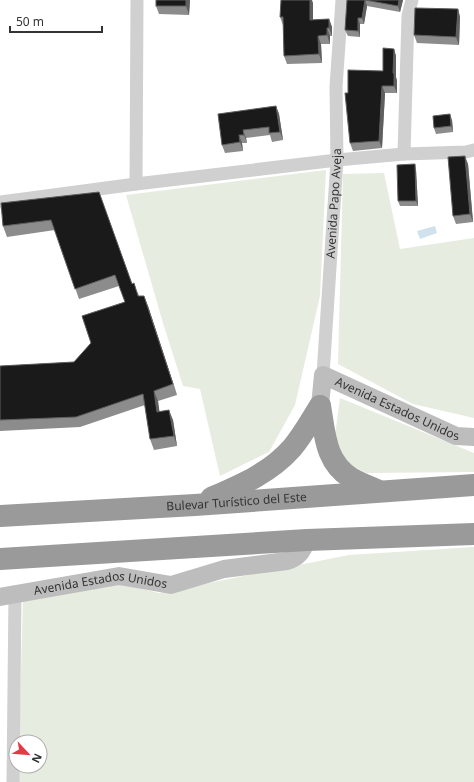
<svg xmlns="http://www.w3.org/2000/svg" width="474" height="782" font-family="'Noto Sans',sans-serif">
<rect width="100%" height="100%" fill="#fff"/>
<g fill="#e6ecdf">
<polygon points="326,170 320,296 295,405 269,452 220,476 200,389 183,386 163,323 126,195"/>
<polygon points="384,173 400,249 474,238 474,418 413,404 338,364 343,174"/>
<polygon points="340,398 474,453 474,472 367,473 344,463 335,436"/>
<polygon points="474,547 474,782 19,782 19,766 40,766 40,742 19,742 23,598 121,584 159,593 349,555"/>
</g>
<polygon fill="#cfe2ee" points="435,226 437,233 420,239 417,231"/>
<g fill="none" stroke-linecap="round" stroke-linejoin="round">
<g stroke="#d0d0d0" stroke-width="13">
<polyline points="404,154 408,16 412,0"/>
<polyline points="136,184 137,0"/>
<polyline points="0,202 136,184 337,160 404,154 466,152 474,150"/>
<path id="s1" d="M 323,375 L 337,160 L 336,87 L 342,0"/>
<polyline points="13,782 15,594"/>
</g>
<g stroke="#bdbdbd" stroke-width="18">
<path id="s2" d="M 320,406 L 323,375 L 456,436 L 474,437"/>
<path id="s3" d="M 0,597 L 119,576 L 171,585 L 224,569 L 287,561 C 299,557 302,552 307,540"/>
</g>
<g stroke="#9a9a9a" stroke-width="22">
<path d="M 320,406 C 325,434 325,462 351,478 C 360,483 370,487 379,491"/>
<path d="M 211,498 C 241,485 270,473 292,448 C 303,435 311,420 320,406"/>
<path id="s4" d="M 0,516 L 195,505 L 474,485"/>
<polyline points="0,559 307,540 474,534"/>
</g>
</g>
<g fill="#8c8c8c">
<polygon points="156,0 190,0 189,15 159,14 156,6"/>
<polygon points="347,0 403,0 400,12 367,6 364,24 360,24 360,37 348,36 345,30"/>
<polygon points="313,3 313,20 329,19 332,27 332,36 330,36 330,44 321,44 322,63 287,64 284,56 283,25 280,17"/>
<polygon points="458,9 460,17 459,45 417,43 414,35"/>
<polygon points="394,49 396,56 396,77 397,81 397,93 385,93 382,148 353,151 350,143 348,93 383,71"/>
<polygon points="276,106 279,114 283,140 272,142 270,135 246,138 247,143 242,143 243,151 225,153 222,145"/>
<polygon points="452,120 453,132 436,134 434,128"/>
<polygon points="468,164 473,222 456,224 453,216"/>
<polygon points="416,170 418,206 400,206 398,201"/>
<polygon points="99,192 132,284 138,293 139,296 148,306 177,395 158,401 159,412 173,420 177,446 154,450 150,439 145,405 80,427 0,431 0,366 74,362 91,343 125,302 119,286 79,299 55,230 7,237 3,226"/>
</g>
<g fill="#5f5f5f">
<polygon points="186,0 190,0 189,15 186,6"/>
<polygon points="310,0 312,0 313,3 313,28 310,20"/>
<polygon points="365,0 367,6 364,24 362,18"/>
<polygon points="399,0 403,0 400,12 398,6"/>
<polygon points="458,9 460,17 459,45 456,37"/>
<polygon points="358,18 360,24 360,37 358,31"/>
<polygon points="329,19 332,27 332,36 329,28"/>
<polygon points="327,28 330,36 330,44 327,35"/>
<polygon points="318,36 321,44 322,63 319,54"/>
<polygon points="394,49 396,56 396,77 397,81 397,93 394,86 393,73"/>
<polygon points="382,86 385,93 382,148 379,141"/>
<polygon points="276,106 279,114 283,140 280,132"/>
<polygon points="450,114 452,120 453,132 451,126"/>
<polygon points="243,130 246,138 247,143 244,135"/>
<polygon points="239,135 242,143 243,151 240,142"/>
<polygon points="465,156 468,164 473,222 470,214"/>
<polygon points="415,164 416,170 418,206 416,201"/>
<polygon points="144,296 148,306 177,395 173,384"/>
<polygon points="154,391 158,401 161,422 157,412"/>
<polygon points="169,410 173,420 177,446 174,436"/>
</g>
<g fill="#1a1a1a" stroke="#5f5f5f">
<rect x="156" y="0" width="30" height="6"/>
<polygon points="281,0 310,0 310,20 329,19 329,28 327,28 327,35 318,36 319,54 284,56 283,17 280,17"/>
<polygon points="347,0 399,0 398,6 365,0 362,18 358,18 358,31 345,30"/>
<polygon points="415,8 458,9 456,37 414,35"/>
<polygon points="383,48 394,49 393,73 394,73 394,86 382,86 379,141 350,143 345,93 348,93 348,70 383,71"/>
<polygon points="276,106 280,132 269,133 269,127 243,130 244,135 239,135 240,142 222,145 218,114"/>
<polygon points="450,114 451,126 434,128 433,116"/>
<polygon points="465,156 470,214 453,216 448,157"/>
<polygon points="415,164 416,201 398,201 397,165"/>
<polygon points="99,192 132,284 134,283 138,296 144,296 173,384 154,391 157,412 169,410 174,436 150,439 143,394 76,417 0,420 0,366 74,362 91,343 82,316 125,302 115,275 75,289 51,220 3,226 1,203"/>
</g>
<g text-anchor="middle" stroke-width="4" stroke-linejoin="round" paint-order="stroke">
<g font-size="12" fill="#333" stroke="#fff">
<text dy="4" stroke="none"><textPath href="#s1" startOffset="172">Avenida Papo Aveja</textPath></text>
<text dy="4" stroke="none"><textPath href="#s2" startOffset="113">Avenida Estados Unidos</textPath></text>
<text dy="4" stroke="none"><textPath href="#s4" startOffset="237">Bulevar Turístico del Este</textPath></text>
<text dy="4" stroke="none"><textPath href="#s3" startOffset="102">Avenida Estados Unidos</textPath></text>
</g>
</g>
<g transform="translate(28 754) rotate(116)"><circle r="19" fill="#ffffff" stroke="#adadad"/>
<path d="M0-3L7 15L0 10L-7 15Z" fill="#e63946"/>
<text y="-6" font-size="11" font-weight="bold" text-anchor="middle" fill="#333333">N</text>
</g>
<path d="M10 26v6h92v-6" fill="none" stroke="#333333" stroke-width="2"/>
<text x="16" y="26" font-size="12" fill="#333333" stroke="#ffffff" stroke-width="3" paint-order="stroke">50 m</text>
</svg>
